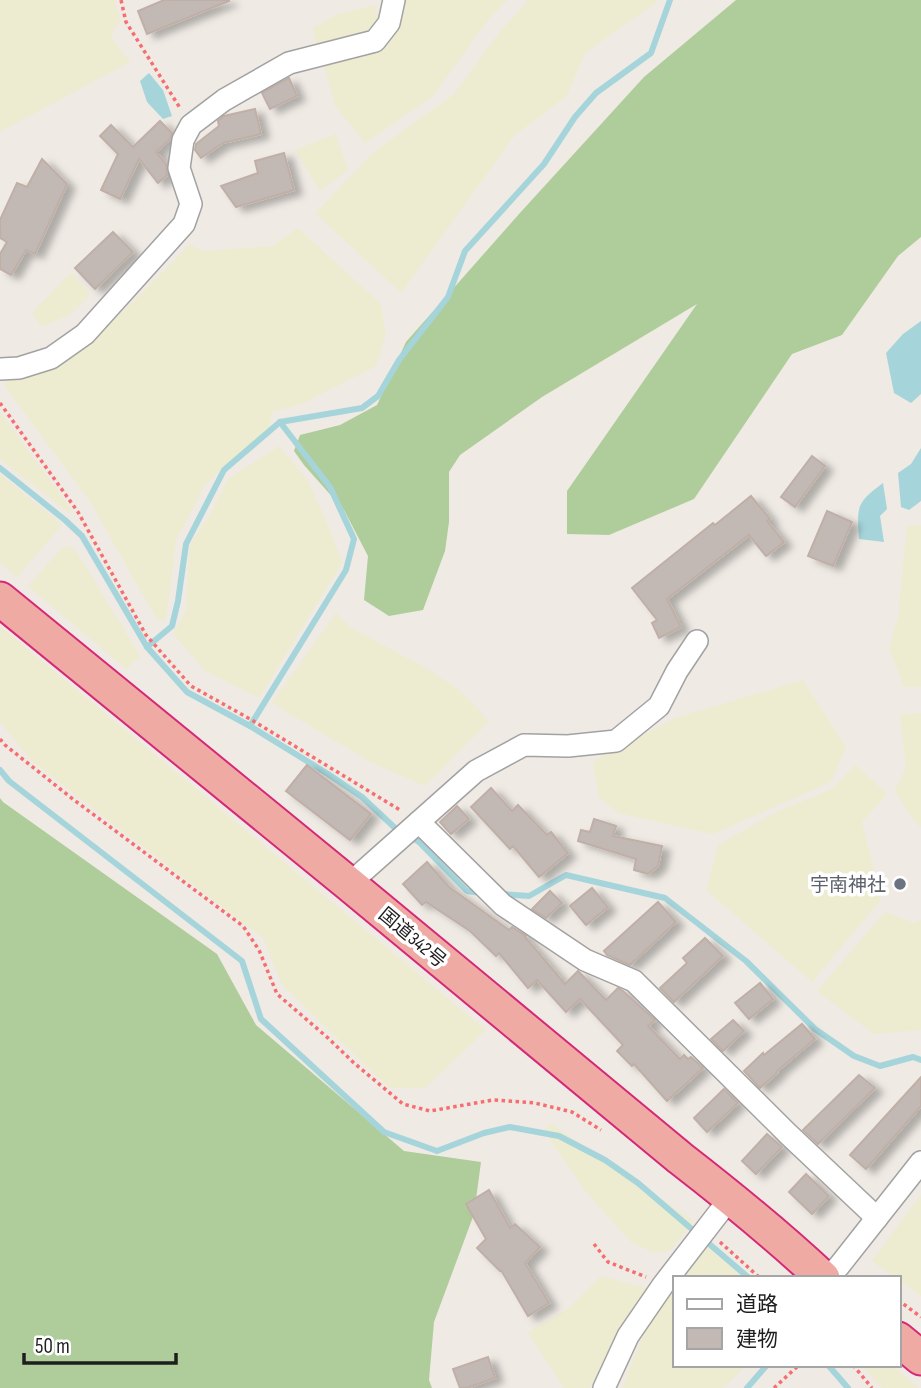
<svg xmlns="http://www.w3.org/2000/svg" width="921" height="1388" font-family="'Sofia Sans Condensed','Noto Sans JP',sans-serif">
<defs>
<filter id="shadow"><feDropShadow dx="8" dy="4.5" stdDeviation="3.5" flood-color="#0004"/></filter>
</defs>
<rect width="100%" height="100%" fill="#efeae4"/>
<g fill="#edecd0">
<polygon points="0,0 114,0 121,20 110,36 130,62 0,132"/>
<polygon points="404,0 507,0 488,20 432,97 365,143 335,106 323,62 377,47"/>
<polygon points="528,0 657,0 654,4 585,53 567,96 515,135 401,293 315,213 376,150 453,95 498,34"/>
<polygon points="374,5 379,19 370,30 316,44 313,28 336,15"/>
<polygon points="336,134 348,170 320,191 295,150"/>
<polygon points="298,228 381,304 386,335 376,366 302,404 272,412 269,431 237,456 205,485 176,541 166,620 157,620 91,503 4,385 11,375 29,371 44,372 75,355 133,302 190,244 202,251 272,246"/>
<polygon points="71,272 90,294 71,314 42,327 32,313"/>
<polygon points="0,412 71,509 69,513 0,459"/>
<polygon points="279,446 307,479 331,532 342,563 259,698 205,671 173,634 186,610 190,544 209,516 228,479"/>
<polygon points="0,474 62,525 17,577 0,563"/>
<polygon points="921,525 921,687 904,687 889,647 898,618 907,526"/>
<polygon points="64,546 75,549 140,656 126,669 28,586"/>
<polygon points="336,613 351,628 428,669 459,690 489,721 425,786 370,762 272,703"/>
<polygon points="0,626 486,1030 425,1088 389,1088 282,985 263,938 79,798 30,759 0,722"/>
<polygon points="803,680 846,747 831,782 713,834 618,813 599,798 593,761 675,718"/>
<polygon points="921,713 921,828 908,812 895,790 906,768 900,715"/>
<polygon points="856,765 887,794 862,822 881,900 812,982 706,890 718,845 776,812 830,790"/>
<polygon points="885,912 914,923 921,920 921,1030 874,1034 817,991"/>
<polygon points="550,1123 694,1221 670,1251 653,1252 632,1243 586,1192 544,1131"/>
<polygon points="921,1195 921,1296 898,1280 898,1278 896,1278 872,1261"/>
<polygon points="705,1243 743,1278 680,1278"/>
<polygon points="601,1276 646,1288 621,1326 597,1382 588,1388 564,1388 528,1332 569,1308"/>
<polygon points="674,1285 674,1365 747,1365 723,1388 622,1388 649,1320"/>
<polygon points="861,1365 892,1365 919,1388 882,1388"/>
</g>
<g fill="#afcd9a">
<polygon points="736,0 921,0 921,237 898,256 842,335 792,354 694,499 609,535 567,534 567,491 697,304 542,397 460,455 449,472 449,522 445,551 423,610 389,616 364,600 368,556 344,510 304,465 294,451 300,435 340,425 377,405 406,342 519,214 644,77"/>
<polygon points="0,798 3,802 217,954 256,1025 404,1151 481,1162 474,1214 434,1322 429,1380 432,1388 0,1388"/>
</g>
<g fill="#a5d5db">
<polygon points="149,73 163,90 172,116 163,119 147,102 140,81"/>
<polygon points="921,321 921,394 911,403 894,393 886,353 903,334"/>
<polygon points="921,448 921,501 909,510 901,507 898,473 911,464"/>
<path d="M 883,483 L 887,509 L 880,516 L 884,542 L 859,539 C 857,506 856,503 883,483 Z"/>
</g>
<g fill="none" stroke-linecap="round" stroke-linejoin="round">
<g stroke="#a5d5db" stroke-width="6">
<polyline points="0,468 65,520 82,536 147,647 187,692 250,726 328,774 362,797 394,827 419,842 467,891 481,893"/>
<polyline points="147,647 172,626 178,601 186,544 224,470 280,422 362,408 378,396 399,360 448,297 465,251 544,164 575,117 596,93 651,53 670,0"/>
<polyline points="250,726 346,570 354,539 330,487 280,422"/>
<polyline points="0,770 9,781 242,961 261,1019 384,1132 437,1151 484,1133 510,1127 559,1136 605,1160 638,1183 749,1278"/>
<polyline points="502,894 529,896 566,875 665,898 746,961 815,1029 854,1056 880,1066 913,1057 921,1060"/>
<polyline points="828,1365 848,1388"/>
<polyline points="747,1388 767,1365"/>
</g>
</g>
<g fill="#c3b9b4" stroke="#c0afa7" stroke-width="2" filter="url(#shadow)">
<polygon points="164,0 229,0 229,1 147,34 138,11"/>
<polygon points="289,78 297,96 270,109 262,93"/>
<polygon points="255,109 261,134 223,143 201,158 195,150 196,144 219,126 218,121 224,116"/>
<polygon points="160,121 172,133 170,139 156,152 166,164 167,175 158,183 139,159 120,199 101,190 118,154 100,136 111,125 133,147"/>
<polygon points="284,153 294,190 236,207 221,186 258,173 255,161"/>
<polygon points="42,159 67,184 35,254 26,250 11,275 0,269 0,254 7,242 0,238 0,220 17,183 27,187"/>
<polygon points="113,232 133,252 95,289 75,268"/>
<polygon points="812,456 825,466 795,507 781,497"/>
<polygon points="751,496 770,519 767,521 784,542 766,556 749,535 667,599 681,627 659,638 652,623 657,620 632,588 713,523 715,525"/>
<polygon points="827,511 852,522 833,566 808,556"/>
<polygon points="307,765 371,814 350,840 286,791"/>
<polygon points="491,788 512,811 518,805 547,835 551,832 568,853 539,877 513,846 510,849 471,807"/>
<polygon points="457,806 469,819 451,834 440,822"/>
<polygon points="594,819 616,826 613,836 662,846 658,866 648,874 634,870 636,859 578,841 581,830 590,832"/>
<polygon points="427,862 449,887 509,930 512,927 526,936 525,937 565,984 578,971 606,1000 618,988 623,991 655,1020 648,1026 680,1059 684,1055 688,1059 691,1057 703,1068 667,1101 634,1064 632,1066 617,1051 623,1045 580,999 566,1012 537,980 528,988 499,953 496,956 470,931 426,902 422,905 403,884"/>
<polygon points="592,888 608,907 586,925 570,906"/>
<polygon points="550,891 562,903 546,918 532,909"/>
<polygon points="658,902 676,922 630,965 607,955 604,951"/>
<polygon points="705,938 723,956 674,1002 660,988 687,963 683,958"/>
<polygon points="760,983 773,999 749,1019 735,1003"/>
<polygon points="733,1020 744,1031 723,1051 711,1039"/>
<polygon points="802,1024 815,1039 776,1072 777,1073 760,1088 744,1071 763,1053 764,1055"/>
<polygon points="859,1075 875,1088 818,1144 803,1130"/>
<polygon points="921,1077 921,1106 866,1169 850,1155"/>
<polygon points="724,1089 738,1103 707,1132 694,1118"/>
<polygon points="767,1134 782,1147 756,1174 742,1161"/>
<polygon points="806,1174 829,1196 812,1214 789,1192"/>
<polygon points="489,1190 510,1228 515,1224 540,1247 525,1263 549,1303 528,1316 501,1270 500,1271 477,1248 486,1239 466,1204"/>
<polygon points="488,1357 495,1378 467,1388 460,1388 453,1369"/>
</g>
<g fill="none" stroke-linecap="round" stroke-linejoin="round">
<defs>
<g id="minor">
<polyline points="0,369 19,368 51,358 85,334 184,224 191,204 179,168 183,140 191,125 224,100 289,63 375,41 389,23 394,0"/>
<polyline points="419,822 503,905 585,960 634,981 788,1134 877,1218"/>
<polyline points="349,884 476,771 524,745 568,746 616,741 659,706 677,671 697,641"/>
<polyline points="827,1278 839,1266 921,1162"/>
<polyline points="604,1388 628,1336 663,1285 731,1197"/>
</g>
<g id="trunk">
<path d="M 0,599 L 349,884 L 680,1158 C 729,1196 777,1235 823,1278"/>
<polyline points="898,1339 921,1358"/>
</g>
</defs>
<use href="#minor" stroke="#a2a2a2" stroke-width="24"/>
<use href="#trunk" stroke="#d52878" stroke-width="37"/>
<g stroke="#f66e70" stroke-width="3.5" stroke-dasharray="3.5 3.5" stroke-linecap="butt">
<polyline points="121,0 126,22 180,108"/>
<polyline points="0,403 78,512 146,635 191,686 250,719 400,810"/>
<polyline points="0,739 5,745 74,800 243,926 259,950 277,994 328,1038 354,1063 403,1104 430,1111 493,1100 535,1103 572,1112 601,1130"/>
<polyline points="720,1242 760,1278"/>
<polyline points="594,1244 608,1262 646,1277"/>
<polyline points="898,1300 921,1317"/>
<polyline points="853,1365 872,1388"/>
<polyline points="774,1388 799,1365"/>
</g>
<use href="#minor" stroke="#fff" stroke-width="21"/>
<use href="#trunk" stroke="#eeaaa3" stroke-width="33"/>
</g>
<circle fill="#6b7280" stroke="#fff" stroke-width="2.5" cx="900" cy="884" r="7"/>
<g text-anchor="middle" stroke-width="7" stroke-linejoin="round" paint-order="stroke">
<g font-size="19" fill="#5b616d" stroke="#fff" text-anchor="end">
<text x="886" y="891">宇南神社</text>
</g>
<g font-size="19" fill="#1e1e1e" stroke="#fff">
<text transform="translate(413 937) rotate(40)" y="7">国道342号</text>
</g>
</g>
<rect x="673" y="1276" width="228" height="91" fill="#ffffff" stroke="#a5a5a5" stroke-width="2"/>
<rect x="687" y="1299" width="35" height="10" fill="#ffffff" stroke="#a5a5a5" stroke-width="2"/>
<text x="736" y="1311" font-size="21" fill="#1e1e1e">道路</text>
<rect x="687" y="1328" width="35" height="21" fill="#c3b9b4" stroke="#a5a5a5" stroke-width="2"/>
<text x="736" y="1346" font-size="21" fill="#1e1e1e">建物</text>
<path d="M24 1353v10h152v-10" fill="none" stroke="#1e1e1e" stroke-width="3.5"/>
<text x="35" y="1353" font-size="21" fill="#1e1e1e" stroke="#ffffff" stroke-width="5" paint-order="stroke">50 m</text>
</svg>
